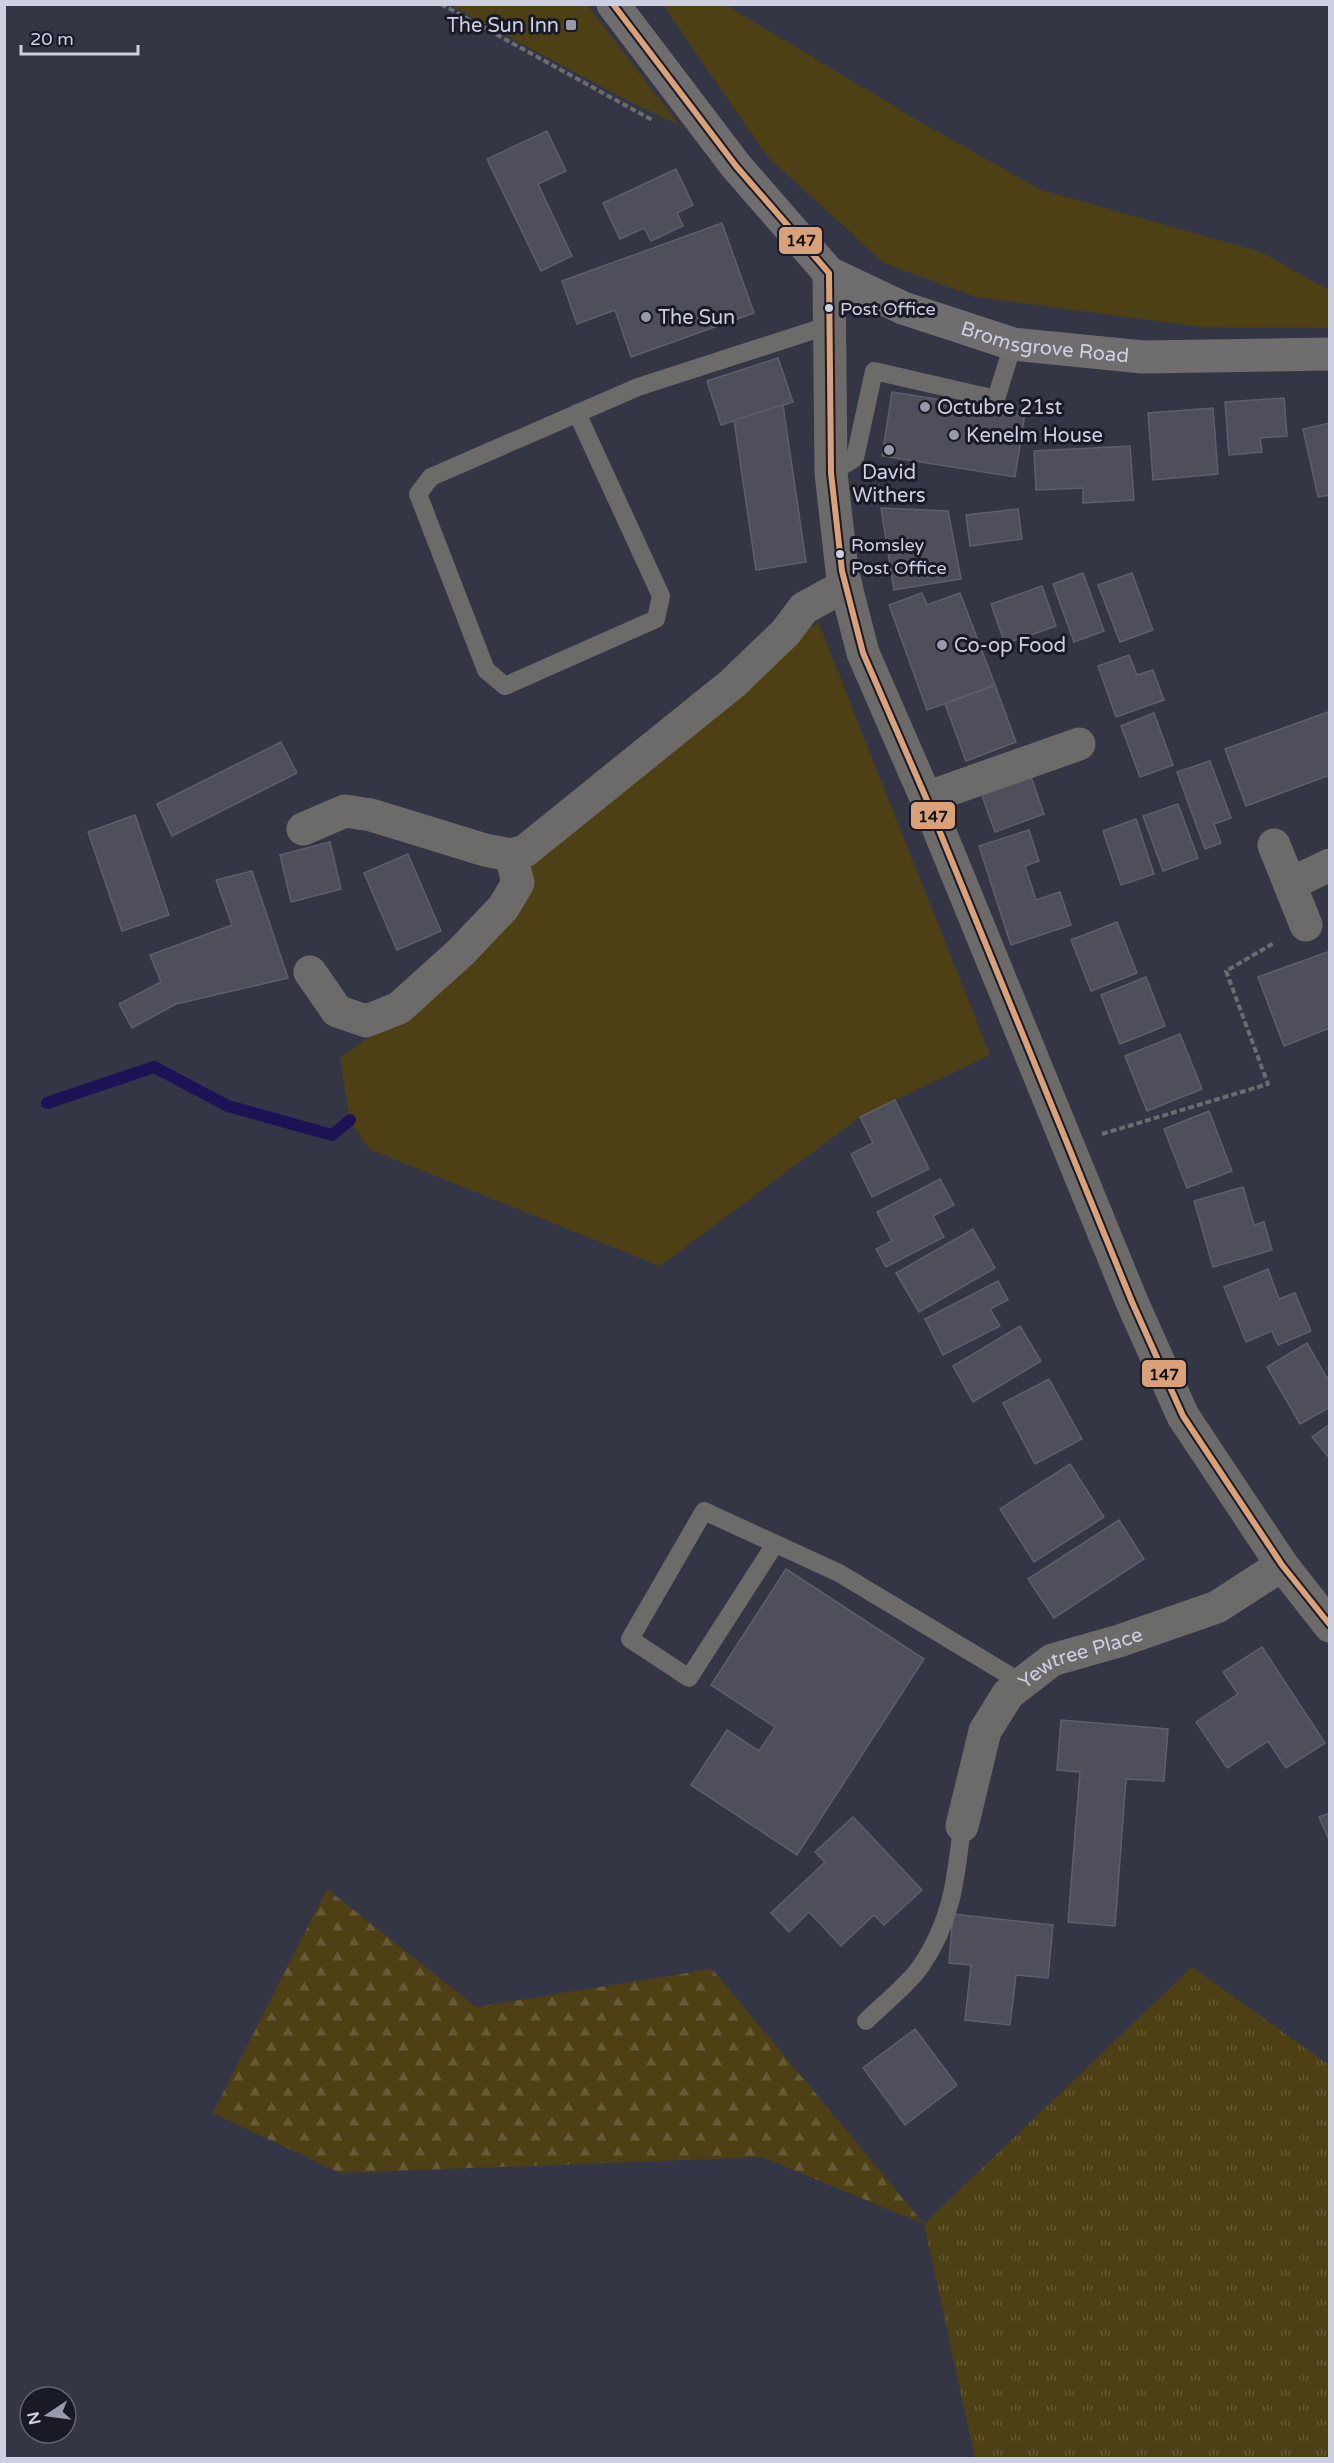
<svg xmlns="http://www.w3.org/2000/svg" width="1334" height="2463" font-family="'Varela Round',sans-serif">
<defs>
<pattern id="forest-firs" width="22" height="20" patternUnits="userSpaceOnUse" patternTransform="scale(1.5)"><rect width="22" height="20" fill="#4e4015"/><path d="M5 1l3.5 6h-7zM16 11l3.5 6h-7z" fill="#665b37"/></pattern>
<pattern id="park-tufts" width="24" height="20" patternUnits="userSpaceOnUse" patternTransform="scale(1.5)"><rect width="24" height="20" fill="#4e4015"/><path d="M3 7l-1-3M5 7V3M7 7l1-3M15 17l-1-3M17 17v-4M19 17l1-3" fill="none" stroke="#665b37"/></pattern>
</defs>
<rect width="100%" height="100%" fill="#353645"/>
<g fill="#4e4015">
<polygon points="450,5 587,5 679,125 621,97"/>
<polygon points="663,5 726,5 915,119 1041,190 1261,252 1329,290 1329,328 1202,327 976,297 884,263 767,156"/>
<polygon points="818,622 990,1055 860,1117 660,1266 369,1149 350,1120 340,1058 415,1005 523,903 507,873"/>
</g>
<polygon fill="url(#forest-firs)" points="327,1889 476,2007 712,1969 924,2224 762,2157 340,2173 213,2113"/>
<polygon fill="url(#park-tufts)" points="1192,1967 1329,2065 1329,2458 975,2458 924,2224"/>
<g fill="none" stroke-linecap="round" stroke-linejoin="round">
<polyline stroke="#1e1256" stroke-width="12" points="47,1103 154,1067 228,1106 332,1135 350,1120"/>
</g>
<g fill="#4e4f5b" stroke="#5e5f6c" stroke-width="1.5">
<polygon points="547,131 566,171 538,184 572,256 541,271 487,159"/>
<polygon points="676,169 693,205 677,213 683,226 651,241 644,228 620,239 603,203"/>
<polygon points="722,223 754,313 631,357 615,310 577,324 562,281"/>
<polygon points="778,358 793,402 721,425 707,381"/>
<polygon points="892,392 1025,413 1015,477 882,456"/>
<polygon points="1284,398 1287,436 1260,438 1262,452 1229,455 1225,402"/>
<polygon points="783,405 806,562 756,570 734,420"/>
<polygon points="1213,408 1218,474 1153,480 1148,413"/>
<polygon points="1330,423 1330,495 1318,497 1303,429"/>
<polygon points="1130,446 1134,500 1083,503 1083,488 1036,490 1034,451"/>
<polygon points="881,508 948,511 961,579 894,590"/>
<polygon points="1018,509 1022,539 970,546 966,515"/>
<polygon points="1083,573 1104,631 1074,642 1053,584"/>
<polygon points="1132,573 1153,630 1120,642 1098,585"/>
<polygon points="1042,586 1056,626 1005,644 991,604"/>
<polygon points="922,593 927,605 960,593 995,685 927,710 889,605"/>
<polygon points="1129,655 1137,675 1153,670 1164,700 1116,717 1098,666"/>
<polygon points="995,685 1016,742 966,761 945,704"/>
<polygon points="1328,712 1330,718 1330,775 1246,806 1225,749"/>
<polygon points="1154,713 1173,765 1140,777 1121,726"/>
<polygon points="281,742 297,773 172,836 157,804"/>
<polygon points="1210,761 1231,818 1214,824 1221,843 1205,849 1177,772"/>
<polygon points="1030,774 1044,814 995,832 981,793"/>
<polygon points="1178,804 1198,858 1163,871 1143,816"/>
<polygon points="135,815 169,915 122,931 88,832"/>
<polygon points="1136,819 1154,874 1121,885 1103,831"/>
<polygon points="1029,830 1039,861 1025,866 1036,900 1060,892 1071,925 1011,945 979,846"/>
<polygon points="330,842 341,889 291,902 280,855"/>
<polygon points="408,854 441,931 397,950 364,873"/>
<polygon points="252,871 288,978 176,1004 132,1028 119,1004 161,982 150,955 232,925 216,880"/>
<polygon points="1117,922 1137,973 1091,991 1071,940"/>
<polygon points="1330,951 1330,1028 1284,1046 1258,977"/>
<polygon points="1146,977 1165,1026 1120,1044 1101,995"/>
<polygon points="1180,1034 1202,1089 1147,1111 1125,1056"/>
<polygon points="895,1100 929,1169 872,1197 851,1154 873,1143 860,1117"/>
<polygon points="1209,1111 1232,1171 1187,1188 1164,1129"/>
<polygon points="940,1179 954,1205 933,1216 944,1237 886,1267 876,1249 892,1241 877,1212"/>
<polygon points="1243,1187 1254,1225 1264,1222 1272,1250 1213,1267 1194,1201"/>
<polygon points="973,1229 995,1268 919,1312 896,1273"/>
<polygon points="1268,1269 1279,1299 1295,1293 1311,1331 1278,1345 1272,1331 1246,1342 1224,1287"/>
<polygon points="998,1281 1008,1300 990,1309 1000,1326 943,1355 925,1319"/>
<polygon points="1020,1326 1041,1361 973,1402 953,1366"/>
<polygon points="1307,1343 1327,1378 1330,1376 1330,1407 1300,1424 1267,1367"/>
<polygon points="1049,1379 1082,1439 1035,1464 1003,1403"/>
<polygon points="1330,1424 1330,1459 1312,1437"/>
<polygon points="1070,1464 1104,1517 1034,1562 1000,1509"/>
<polygon points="1119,1520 1144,1559 1054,1618 1028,1579"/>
<polygon points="786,1569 924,1659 797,1855 691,1785 727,1730 759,1751 775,1727 711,1685"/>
<polygon points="1262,1647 1325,1743 1286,1768 1268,1741 1227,1768 1196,1722 1238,1694 1223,1672"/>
<polygon points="1061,1720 1168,1729 1164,1781 1126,1779 1115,1926 1068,1922 1080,1772 1057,1770"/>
<polygon points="1330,1813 1330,1842 1319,1817"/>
<polygon points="853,1817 922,1890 884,1925 874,1915 841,1946 809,1912 789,1932 771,1913 825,1862 815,1852"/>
<polygon points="953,1914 1053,1925 1048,1978 1016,1975 1010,2025 965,2020 971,1965 949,1963"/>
<polygon points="915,2029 957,2085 905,2125 863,2068"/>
</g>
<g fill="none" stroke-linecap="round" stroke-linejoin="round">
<g stroke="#6c6c6f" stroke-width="4" stroke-dasharray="6 3" stroke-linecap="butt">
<polyline points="441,4 654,121"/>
<polyline points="1102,1134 1268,1084 1226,971 1274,943"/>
</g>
<g stroke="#6c6b69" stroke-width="18">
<polyline points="577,413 661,596 656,619 505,686 486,670 418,494 431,477 638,387 830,325"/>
<polyline points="831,473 855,458 874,371 996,399 1013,344"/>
<polyline points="775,1544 689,1678 630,1639 704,1511 839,1573 1022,1683"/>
<path d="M 866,2021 C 883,2004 908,1985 921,1966 C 952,1921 956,1878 962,1826"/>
</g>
<g stroke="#6c6b69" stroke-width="33">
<polyline points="926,798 1079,744"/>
<polyline points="303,829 345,811 371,815 485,850 511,855 525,851 733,683 785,633 804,608 846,585"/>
<polyline points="1274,845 1306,925"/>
<polyline points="1290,884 1330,865"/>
<polyline points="310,972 337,1011 366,1021 399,1008 461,952 503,908 518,883 511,855"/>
<path id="s1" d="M 962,1826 L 985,1731 L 1008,1694 L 1052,1660 L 1119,1641 L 1217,1607 L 1282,1565"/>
</g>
<polyline stroke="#6c6b69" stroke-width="33" points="829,273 831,473 842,571 863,653 926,798 1132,1302 1183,1416 1282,1565 1330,1626"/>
<path stroke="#6f6d6e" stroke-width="33" id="s2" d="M 613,4 L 736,166 L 829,273 L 903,308 L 1013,344 L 1143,357 L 1330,354"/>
<defs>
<polyline id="bus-1" points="613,4 736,166 829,273 831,473 842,571 863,653 926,798 1132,1302 1183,1416 1282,1565 1330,1625"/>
</defs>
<use href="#bus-1" stroke="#191a26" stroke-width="10"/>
<use href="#bus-1" stroke="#d9a179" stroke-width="6"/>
</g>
<g fill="#989aab" stroke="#191a26" stroke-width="2">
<rect x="565" y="19" width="12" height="12" rx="3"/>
<circle cx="646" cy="317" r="6"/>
<circle cx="925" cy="407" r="6"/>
<circle cx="954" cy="435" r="6"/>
<circle cx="889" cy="450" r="6"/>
<circle cx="942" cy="645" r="6"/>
</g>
<g fill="#ced0e2" stroke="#191a26" stroke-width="2">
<circle cx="829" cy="308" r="5"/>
<circle cx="840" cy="554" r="5"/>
</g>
<g text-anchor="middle" stroke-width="6" stroke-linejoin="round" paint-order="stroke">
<g font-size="18" fill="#ced0e2" stroke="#191a26" text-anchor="start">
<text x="840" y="315">Post Office</text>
<text x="851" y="551">Romsley<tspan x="851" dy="23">Post Office</tspan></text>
</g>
<g font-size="20" fill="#ced0e2" stroke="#191a26" text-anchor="start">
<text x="559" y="32" text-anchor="end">The Sun Inn</text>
<text x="658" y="324">The Sun</text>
<text x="937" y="414">Octubre 21st</text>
<text x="966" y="442">Kenelm House</text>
<text x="889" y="479" text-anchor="middle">David<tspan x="889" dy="23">Withers</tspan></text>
<text x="954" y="652">Co-op Food</text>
</g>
<g font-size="20" fill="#ced0e2" stroke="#191a26">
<text dy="7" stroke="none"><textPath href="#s2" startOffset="574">Bromsgrove Road</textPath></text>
<text dy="7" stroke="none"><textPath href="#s1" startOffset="224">Yewtree Place</textPath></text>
</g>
</g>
<g stroke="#191a26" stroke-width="2">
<rect x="778" y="226" width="45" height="29" rx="6" fill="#d9a179"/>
<rect x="910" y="801" width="46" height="29" rx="6" fill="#d9a179"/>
<rect x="1141" y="1359" width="46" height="29" rx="6" fill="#d9a179"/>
</g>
<g font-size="16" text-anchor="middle" font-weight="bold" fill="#111">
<text x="801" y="246">147</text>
<text x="933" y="822">147</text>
<text x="1164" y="1380">147</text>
</g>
<rect width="1334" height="2463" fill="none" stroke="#ced0e2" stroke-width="12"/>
<g transform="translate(48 2415) rotate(257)"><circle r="28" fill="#191a26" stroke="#616371" stroke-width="1.5"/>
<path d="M0-4.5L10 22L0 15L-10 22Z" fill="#989aab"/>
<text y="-9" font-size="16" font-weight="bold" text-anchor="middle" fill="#ced0e2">N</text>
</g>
<path d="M21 45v9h117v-9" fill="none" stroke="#ced0e2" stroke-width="3"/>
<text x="30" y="45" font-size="18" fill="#ced0e2" stroke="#191a26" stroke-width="4.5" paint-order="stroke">20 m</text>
</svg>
